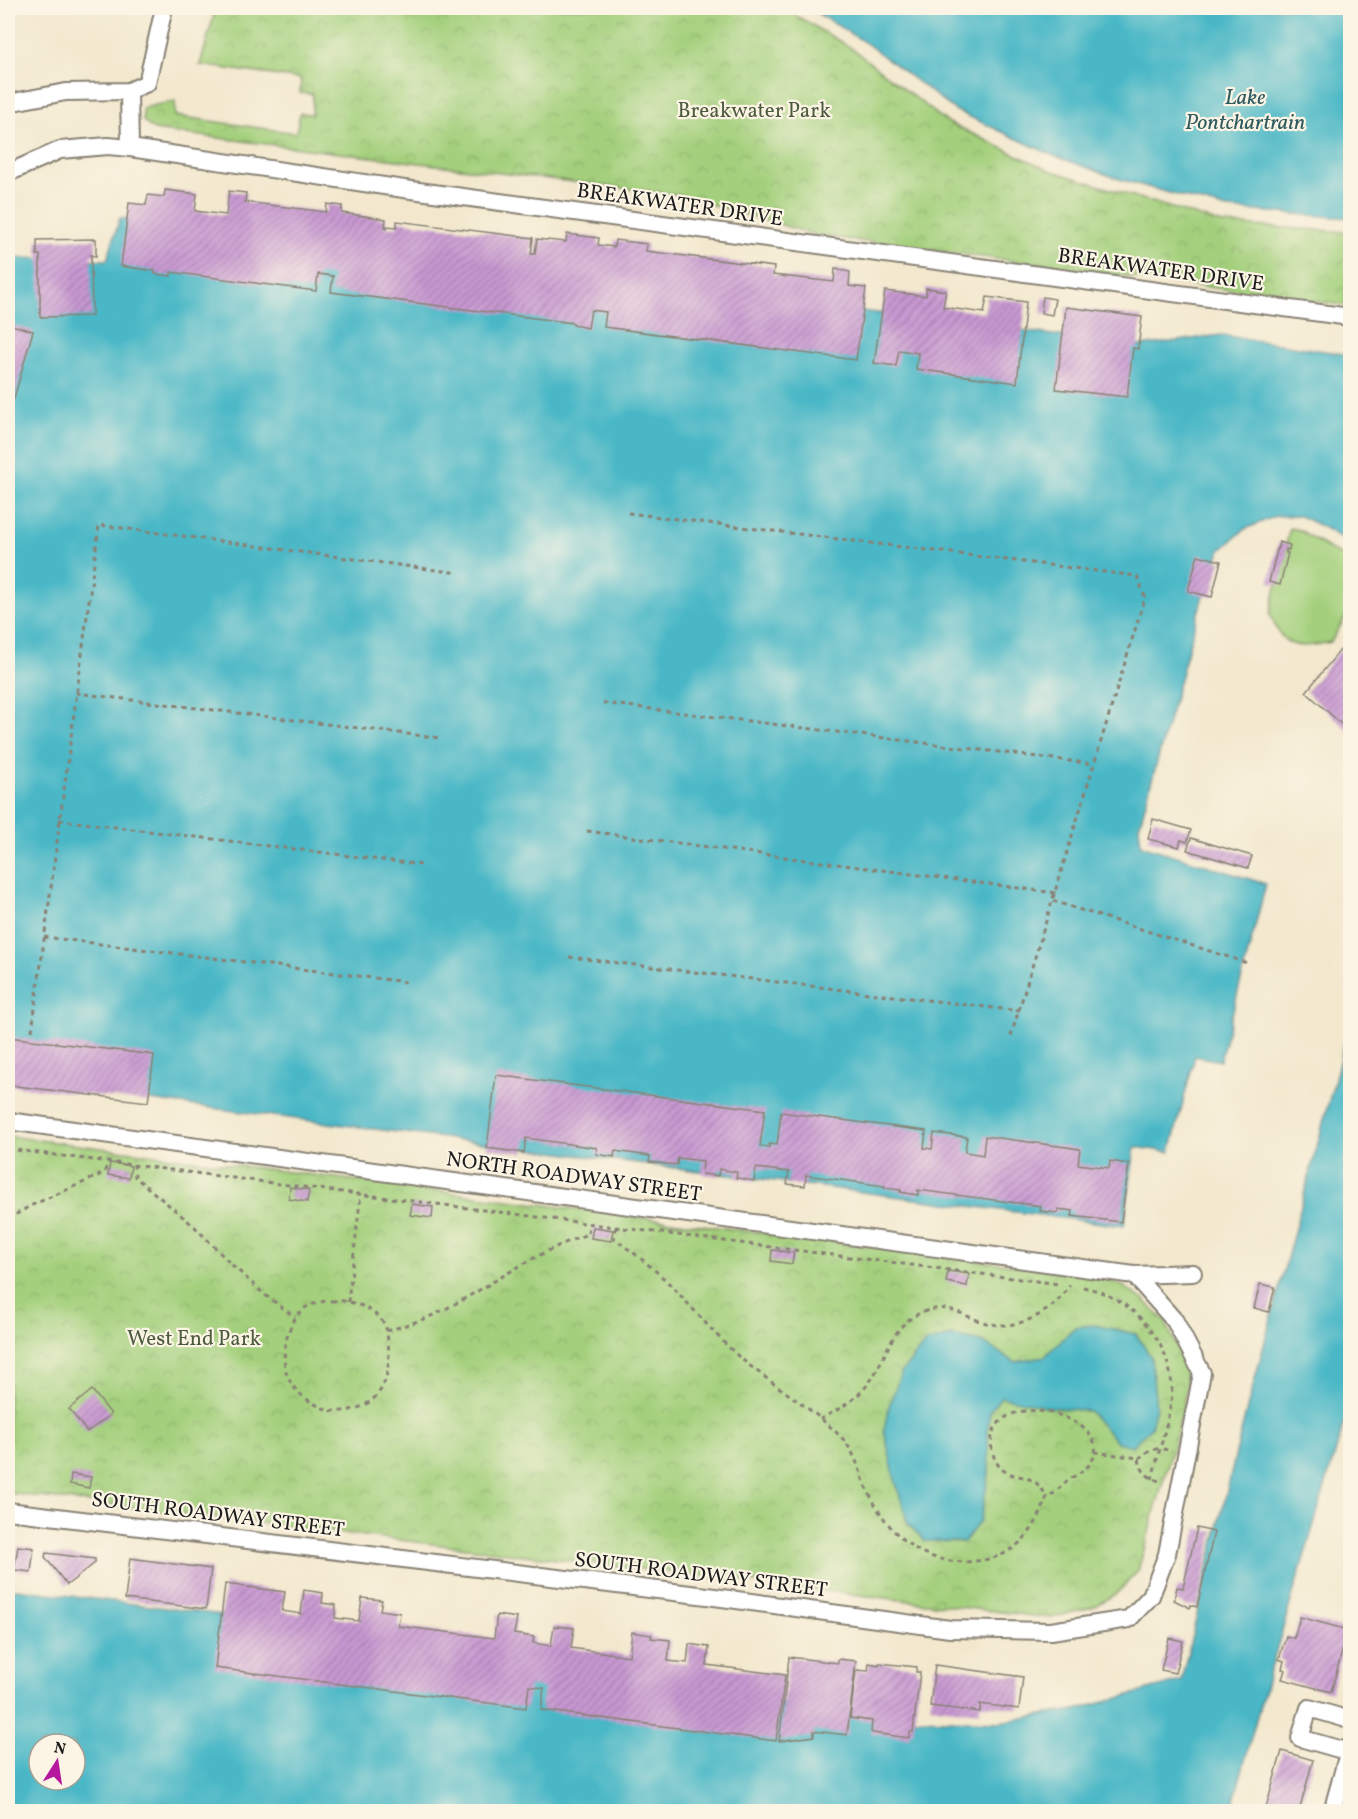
<svg xmlns="http://www.w3.org/2000/svg" width="1358" height="1819" font-family="Vollkorn,serif">
<defs>
<pattern id="park-crowns" width="20" height="18" patternUnits="userSpaceOnUse" patternTransform="scale(1.5)"><rect width="20" height="18" fill="#a4d07d"/><path d="M2 6a3 3 0 1 1 6 0M12 15a3 3 0 1 1 6 0" fill="none" stroke="#8db26b"/></pattern>
<pattern id="building-hatch" width="6" height="6" patternUnits="userSpaceOnUse" patternTransform="scale(1.5)"><rect width="6" height="6" fill="#c898d2"/><path d="M-1 1l2-2M0 6l6-6M5 7l2-2" fill="none" stroke="#a27baa"/></pattern>
</defs>
<rect width="100%" height="100%" fill="#fcf5e5"/>
<filter id="ink" filterUnits="userSpaceOnUse"><feTurbulence type="fractalNoise" baseFrequency=".0167" numOctaves="2"/><feDisplacementMap in="SourceGraphic" scale="12" xChannelSelector="R" yChannelSelector="G"/><feConvolveMatrix kernelMatrix="1 2 1 2 8 2 1 2 1" color-interpolation-filters="sRGB"/></filter>
<filter id="wash" filterUnits="userSpaceOnUse"><feTurbulence type="fractalNoise" baseFrequency=".008" numOctaves="4" result="noise"/><feDisplacementMap in="SourceGraphic" scale="24" xChannelSelector="R" yChannelSelector="G"/><feGaussianBlur stdDeviation="1.35" result="paint"/><feColorMatrix in="noise" values="0 0 0 0 0 0 0 0 0 0 0 0 0 0 0 0 0 1.4 0 .05"/><feComposite in="paint" operator="in"/></filter>
<g filter="url(#wash)">
<rect width="100%" height="100%" fill="#f3e8ce"/>
<path fill="#a4d07d" stroke="#60764c" stroke-width="1.5" d="M 1290,528 L 1300,530 L 1326,547 L 1350,560 L 1350,609 L 1331,642 C 1297,649 1282,650 1270,613 Z"/>
<g fill="url(#park-crowns)" stroke="#60764c" stroke-width="1.5">
<polygon points="216,8 783,8 850,47 947,122 1049,170 1223,224 1350,232 1350,306 816,235 679,195 154,130 143,121 143,108 175,101 175,116 296,133 300,113 312,114 313,94 300,93 301,79 200,65"/>
<polygon points="8,1136 1092,1275 1123,1286 1145,1301 1165,1321 1182,1359 1187,1384 1179,1425 1138,1571 1117,1593 1095,1606 1051,1618 8,1493"/>
</g>
<g fill="#4ab7c6" stroke="#336a71" stroke-width="1.5" fill-rule="evenodd">
<polygon points="809,8 1350,8 1350,218 1227,209 1119,179 1052,155 955,110 866,43"/>
<polygon points="120,218 1141,346 1221,335 1350,355 1350,543 1323,527 1300,516 1276,516 1245,529 1220,551 1202,599 1139,827 1141,845 1266,884 1220,1061 1195,1056 1170,1152 1135,1147 1124,1226 150,1100 8,1037 8,265 15,258 107,260"/>
<path d="M 1350,1022 L 1350,1421 L 1345,1420 L 1260,1705 L 1232,1808 L 1225,1807 L 1223,1812 L 8,1812 L 8,1588 L 215,1614 L 825,1710 L 918,1719 L 999,1722 L 1075,1710 L 1181,1681 L 1244,1420 ZM 39,1744 L 75,1744 L 75,1780 L 39,1780 Z"/>
<polygon points="1094,1325 1136,1334 1151,1357 1156,1407 1151,1427 1132,1446 1117,1442 1089,1411 1049,1407 1001,1397 990,1411 988,1431 989,1475 980,1521 964,1542 925,1541 908,1524 895,1480 884,1430 889,1406 901,1373 925,1343 952,1336 982,1342 1015,1362 1044,1357 1075,1327"/>
</g>
<g id="blocks">
<g fill="url(#building-hatch)">
<polygon points="165,190 197,194 195,211 226,215 229,191 246,193 245,202 326,212 327,204 342,206 342,213 386,219 385,228 387,229 387,226 397,227 397,221 533,238 531,254 535,254 537,239 566,242 567,234 599,238 598,245 614,247 615,240 647,244 646,251 774,267 773,275 834,282 835,269 850,272 849,286 866,288 856,360 604,327 606,312 591,310 588,328 573,325 573,323 331,292 333,276 318,274 316,291 171,272 171,276 155,274 155,271 121,266 129,203 146,205 148,195 164,197"/>
<polygon points="96,239 96,256 91,255 92,316 40,317 40,255 37,255 37,240"/>
<polygon points="926,288 946,291 943,307 984,313 987,297 1026,302 1017,383 916,369 918,353 899,350 896,366 874,363 885,291 926,296"/>
<polygon points="1043,297 1055,299 1052,315 1041,313"/>
<polygon points="1066,307 1142,317 1138,349 1133,348 1127,397 1056,389"/>
<polygon points="8,324 33,331 8,419"/>
<polygon points="1279,542 1290,545 1289,550 1286,549 1286,553 1288,553 1280,585 1269,582"/>
<polygon points="1198,555 1221,561 1212,597 1188,591"/>
<polygon points="1350,638 1350,732 1306,692"/>
<polygon points="1153,819 1191,830 1187,842 1181,840 1179,847 1148,839"/>
<polygon points="1191,838 1252,856 1248,868 1187,850"/>
<polygon points="8,1037 154,1055 148,1102 8,1085"/>
<polygon points="496,1075 765,1110 760,1146 769,1147 769,1144 777,1145 781,1112 926,1131 924,1148 932,1149 934,1133 967,1137 965,1152 983,1155 985,1136 1080,1149 1078,1164 1109,1168 1110,1161 1129,1164 1121,1222 1072,1216 1073,1211 1058,1209 1057,1213 1040,1211 1041,1206 918,1190 918,1195 900,1192 901,1190 884,1188 885,1186 806,1175 805,1186 787,1184 789,1172 756,1168 754,1181 736,1178 737,1172 719,1169 718,1176 702,1174 703,1161 678,1158 677,1165 649,1162 650,1156 615,1151 614,1157 596,1154 597,1148 526,1138 524,1153 487,1148"/>
<polygon points="110,1163 131,1166 129,1178 108,1175"/>
<polygon points="290,1187 309,1190 307,1202 289,1199"/>
<polygon points="412,1204 433,1207 432,1218 410,1215"/>
<polygon points="593,1227 613,1230 611,1241 591,1238"/>
<polygon points="772,1250 794,1253 792,1264 771,1261"/>
<polygon points="948,1271 969,1274 967,1286 946,1282"/>
<polygon points="1260,1284 1275,1287 1269,1312 1254,1308"/>
<polygon points="92,1390 111,1414 87,1432 69,1409"/>
<polygon points="1347,1424 1350,1425 1350,1439 1344,1437"/>
<polygon points="71,1474 91,1477 89,1488 70,1484"/>
<polygon points="1197,1528 1214,1532 1197,1607 1191,1605 1190,1608 1174,1600 1177,1587 1183,1588"/>
<polygon points="18,1546 34,1548 31,1572 14,1570"/>
<polygon points="46,1553 95,1559 95,1563 67,1585 45,1557"/>
<polygon points="130,1558 211,1569 206,1609 125,1599"/>
<polygon points="225,1584 285,1592 282,1611 301,1614 304,1590 323,1593 322,1603 336,1605 335,1618 359,1621 362,1598 382,1600 380,1610 400,1613 398,1626 494,1638 497,1615 517,1618 514,1634 534,1637 533,1643 551,1646 554,1626 574,1628 571,1648 629,1656 632,1632 652,1635 651,1638 670,1640 668,1661 687,1663 689,1644 709,1647 707,1665 785,1675 776,1741 541,1710 544,1688 529,1686 526,1708 215,1668"/>
<polygon points="1300,1617 1348,1630 1331,1692 1282,1679 1285,1670 1282,1669 1284,1661 1279,1659 1286,1636 1294,1638"/>
<polygon points="1169,1638 1183,1641 1175,1673 1161,1670"/>
<polygon points="789,1657 838,1663 838,1659 856,1661 847,1735 814,1731 814,1736 779,1741"/>
<polygon points="869,1663 879,1665 879,1663 917,1667 916,1672 920,1672 913,1732 910,1732 909,1738 873,1733 871,1732 872,1721 850,1718 856,1670 868,1671"/>
<polygon points="935,1665 1023,1677 1019,1709 980,1704 980,1712 930,1706"/>
<polygon points="1282,1751 1313,1760 1299,1812 1265,1811"/>
</g>
</g>
</g>
<g filter="url(#ink)">
<use href="#blocks" fill-opacity="0" stroke="#888275" stroke-width="1.5"/>
<g fill="none" stroke-linecap="round" stroke-linejoin="round">
<defs>
<g id="minor">
<polyline points="129,91 130,148"/>
<polyline points="8,103 66,92 129,91 147,83 164,8"/>
<polyline points="8,173 60,150 108,146 130,148 404,189 1350,317"/>
<polyline points="8,1121 1134,1275 1193,1273"/>
<polyline points="8,1511 707,1596 950,1629 1051,1631 1129,1619 1151,1596 1167,1554 1202,1373 1175,1321 1134,1275"/>
<polyline points="1349,1752 1300,1738 1309,1708 1350,1720"/>
<polyline points="1332,1812 1350,1746"/>
</g>
</defs>
<use href="#minor" stroke="#888275" stroke-width="20"/>
<g stroke="#888275" stroke-width="3" stroke-dasharray="4.5 4.5" stroke-linecap="butt">
<polyline points="628,513 1137,576 1145,597 1010,1039"/>
<polyline points="76,693 439,738"/>
<polyline points="603,703 1094,764"/>
<polyline points="59,820 423,865"/>
<polyline points="587,831 1056,893"/>
<polyline points="1053,901 1247,963"/>
<polyline points="44,937 406,982"/>
<polyline points="569,957 1019,1011"/>
<polyline points="32,1031 99,525 458,573"/>
<polyline points="8,1149 1059,1284"/>
<polyline points="134,1164 135,1177 194,1226 231,1264 265,1295 295,1317"/>
<polyline points="8,1219 30,1206 98,1176 105,1171 108,1162"/>
<path d="M 616,1227 L 614,1239 C 638,1255 661,1274 680,1295 C 699,1315 716,1336 737,1355 C 769,1383 810,1406 840,1436 C 854,1450 858,1467 865,1484 C 888,1538 927,1572 988,1559 C 1019,1553 1038,1526 1047,1496 C 1043,1491 1040,1486 1035,1482 C 1019,1472 1003,1480 994,1457 C 991,1449 990,1439 994,1430 C 1014,1390 1102,1419 1095,1453 C 1092,1467 1080,1472 1070,1479 C 1064,1483 1059,1489 1053,1494 L 1047,1496"/>
<path d="M 1083,1287 C 1135,1297 1178,1348 1171,1402 C 1167,1427 1158,1454 1152,1479"/>
<path d="M 332,1301 C 350,1299 374,1308 384,1324 C 388,1330 387,1335 388,1342 C 392,1376 382,1409 341,1411 C 333,1412 327,1410 319,1406 C 305,1400 293,1390 287,1375 C 280,1356 287,1320 305,1308 C 313,1303 323,1301 332,1301 Z"/>
<polyline points="348,1302 361,1194"/>
<path d="M 387,1331 C 402,1326 417,1322 431,1316 C 485,1291 531,1253 588,1234 L 589,1223"/>
<path d="M 820,1419 C 838,1410 856,1400 868,1384 C 888,1358 890,1322 926,1311 C 951,1303 962,1316 983,1322 C 1016,1333 1053,1313 1070,1285"/>
<polyline points="1095,1452 1138,1458"/>
<path d="M 1139,1459 C 1141,1473 1150,1479 1163,1482"/>
<path d="M 1139,1459 C 1148,1448 1159,1447 1172,1451"/>
</g>
<use href="#minor" stroke="#fff" stroke-width="16"/>
</g>
</g>
<g text-anchor="middle" stroke-width="4.5" stroke-linejoin="round" paint-order="stroke">
<g font-size="21" fill="#4c5b3e" stroke="#fcf5e5">
<text x="754" y="117">Breakwater Park</text>
<text x="194" y="1345">West End Park</text>
</g>
<g font-size="21" fill="#1c1c1c" stroke="#fcf5e5">
<text transform="translate(680 204) rotate(8)" y="7">BREAKWATER DRIVE</text>
<text transform="translate(1161 269) rotate(8)" y="7">BREAKWATER DRIVE</text>
<text transform="translate(574 1176) rotate(8)" y="7">NORTH ROADWAY STREET</text>
<text transform="translate(218 1514) rotate(7)" y="7">SOUTH ROADWAY STREET</text>
<text transform="translate(701 1574) rotate(7)" y="7">SOUTH ROADWAY STREET</text>
</g>
<g font-size="22" font-style="italic" fill="#2e5a60" stroke="#fcf5e5">
<text x="1245" y="104">Lake<tspan x="1245" dy="25">Pontchartrain</tspan></text>
</g>
</g>
<rect width="1358" height="1819" fill="none" stroke="#fcf5e5" stroke-width="30"/>
<g transform="translate(57 1762) rotate(12)"><circle r="28" fill="#fcf5e5" stroke="#a29e95" stroke-width="1.5"/>
<path d="M0-4.5L10 22L0 15L-10 22Z" fill="#b5179e"/>
<text y="-9" font-size="16" font-weight="bold" text-anchor="middle" fill="#1c1c1c">N</text>
</g>
</svg>
